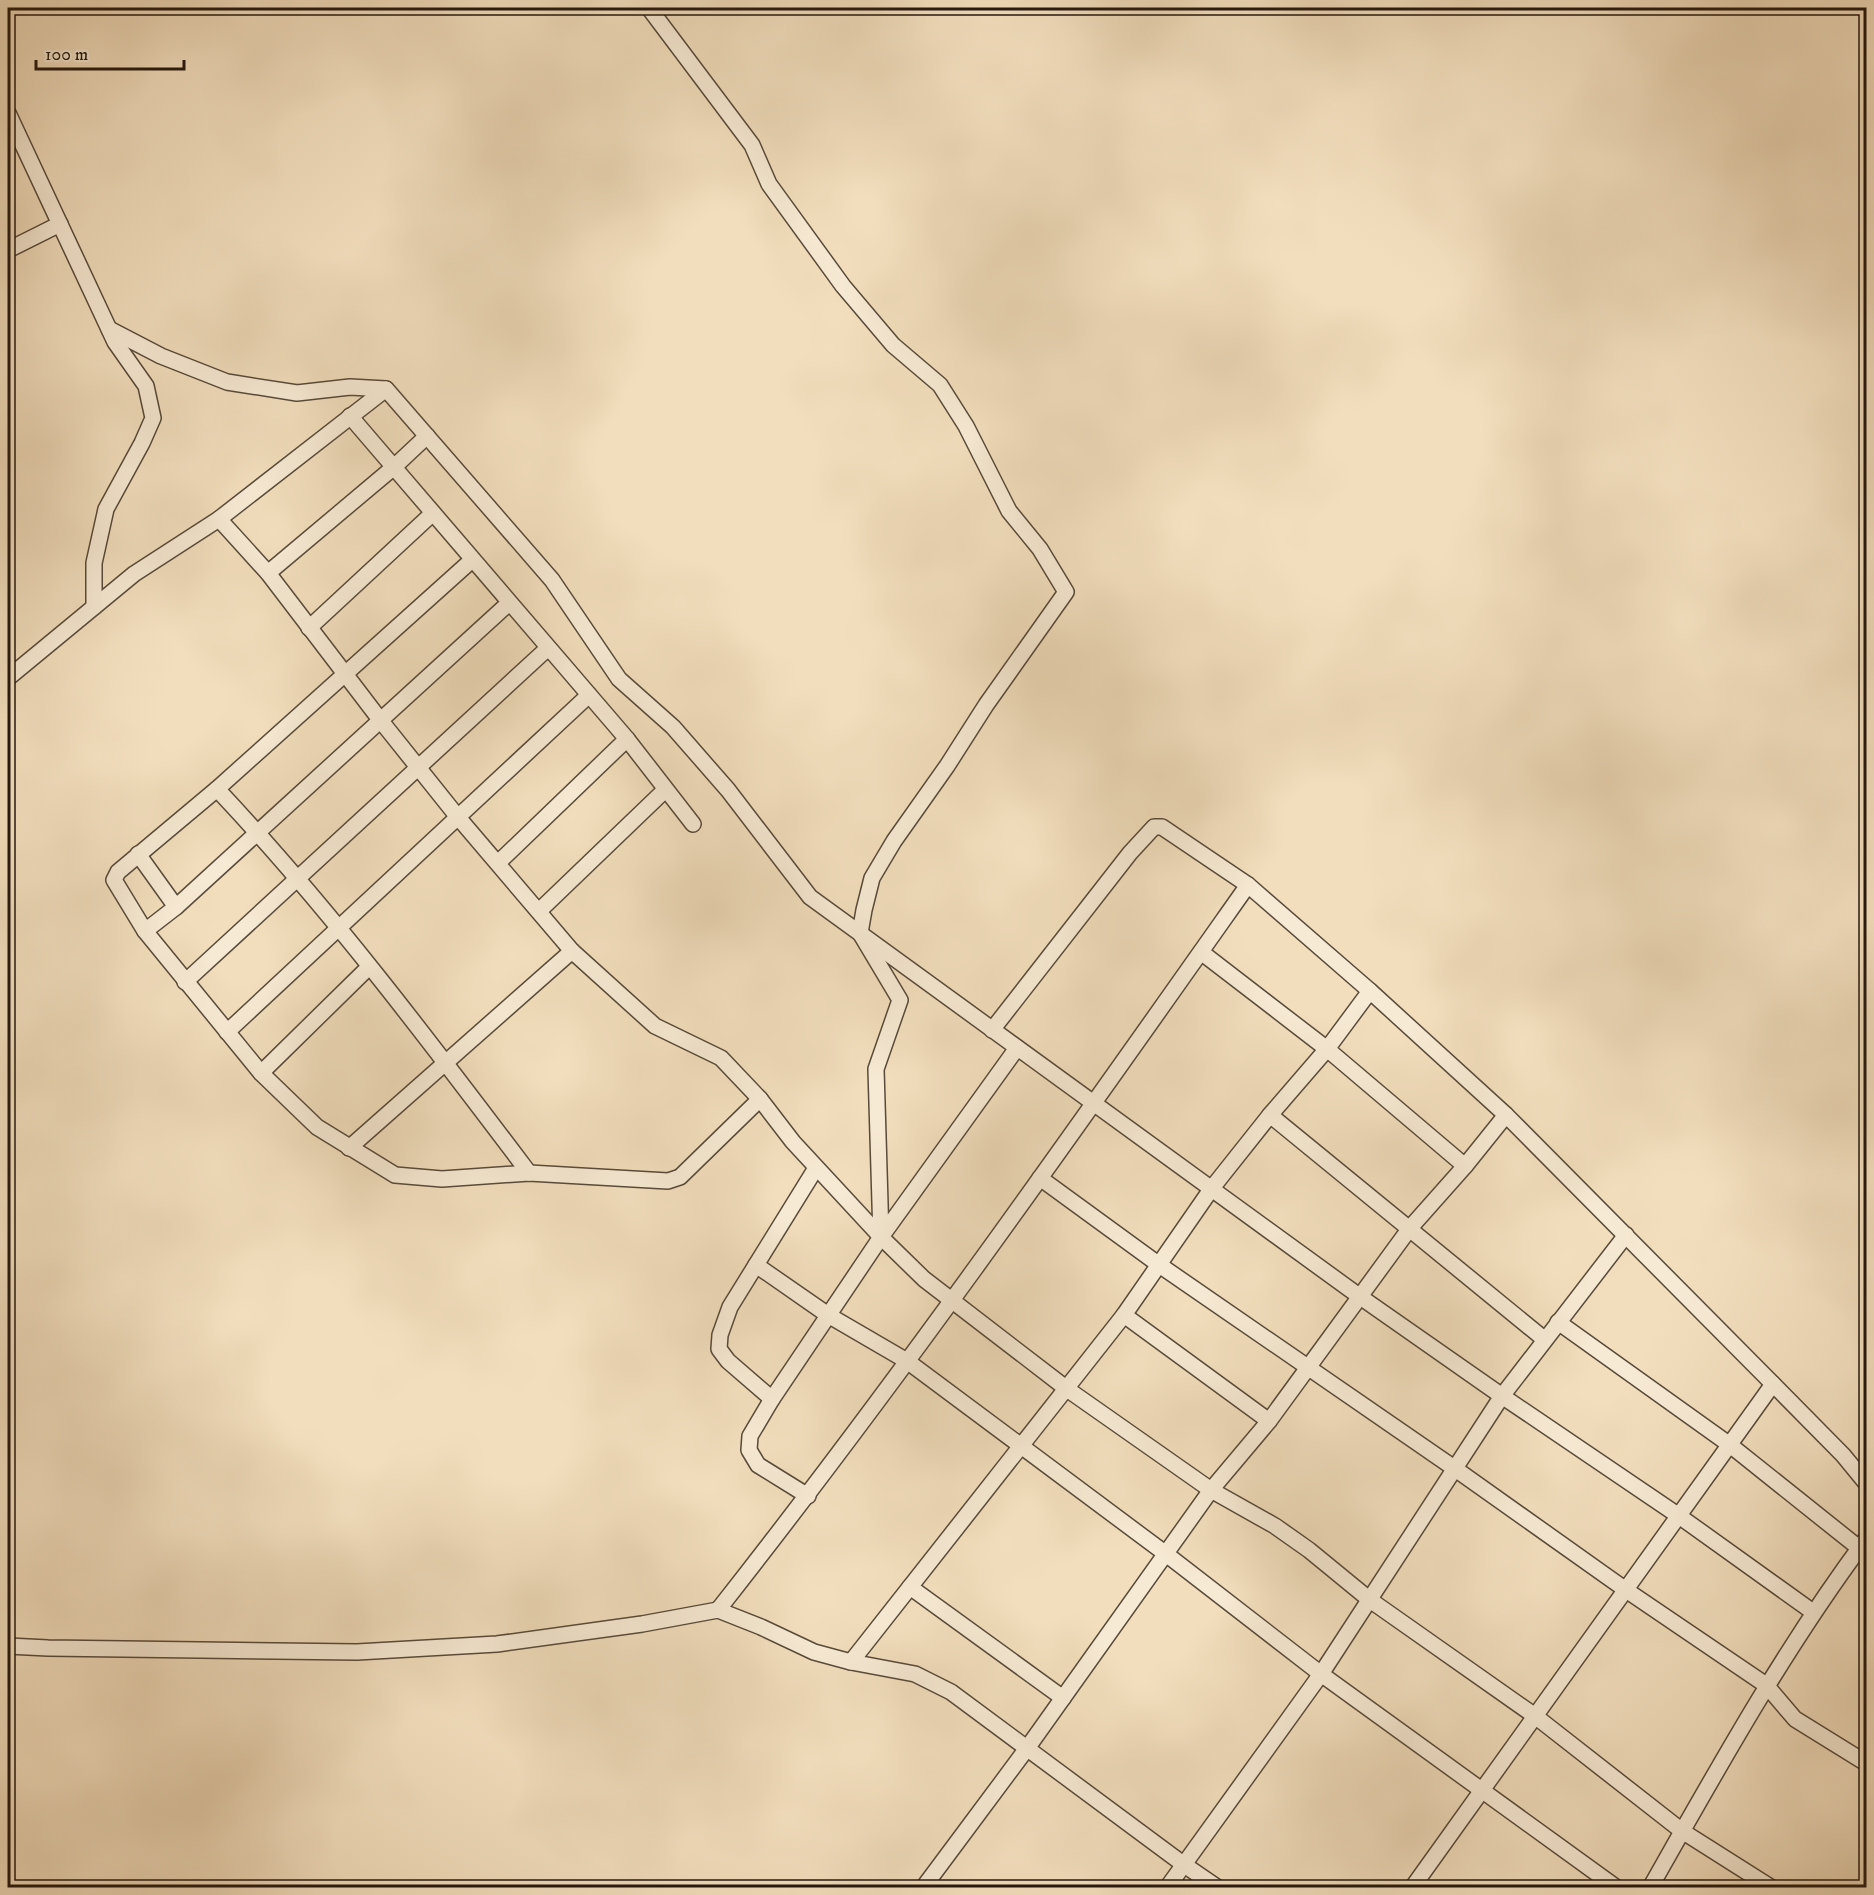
<svg xmlns="http://www.w3.org/2000/svg" width="1874" height="1895" font-family="'IM FELL DW Pica',serif">
<rect width="100%" height="100%" fill="#f2debd"/>
<filter id="stains"><feTurbulence type="fractalNoise" baseFrequency=".00333" numOctaves="4"/><feColorMatrix values="0 0 0 0 .2 0 0 0 0 .09 0 0 0 0 .02 0 0 0 .5 -.17"/></filter>
<radialGradient id="worn" r=".72"><stop offset=".6" stop-color="#630" stop-opacity="0"/><stop offset="1" stop-color="#630" stop-opacity=".3"/></radialGradient>
<g fill="none" stroke-linecap="round" stroke-linejoin="round">
<defs>
<g id="minor">
<polyline points="649,8 752,145 769,184 843,286 893,345 940,385 966,426 1009,511 1040,549 1066,592 986,705 947,766 894,841 872,878 864,910 860,933 900,1000 876,1069 881,1237 924,1279 1067,1389 1211,1490 1275,1526 1309,1550 1370,1600 1535,1716 1682,1831 1772,1888"/>
<polyline points="8,113 115,342 146,386 153,418 142,443 106,509 94,563 94,607"/>
<polyline points="8,250 60,224"/>
<polyline points="109,329 161,356 227,382 297,393 350,387 386,389 552,580 619,679 673,727 728,790 810,897 1359,1296 1502,1396 1679,1516 1813,1612"/>
<polyline points="350,416 627,739 693,824"/>
<polyline points="219,519 386,389"/>
<polyline points="472,560 217,789 118,872 114,880 145,931 261,1073 317,1127 395,1175 442,1179 529,1173 668,1181 680,1177 760,1099"/>
<polyline points="268,573 394,467 427,436"/>
<polyline points="309,628 433,513"/>
<polyline points="8,678 134,574 219,519 268,573 381,721 457,816 572,951 655,1026 721,1058 760,1099 793,1142 881,1237"/>
<path d="M 217,789 C 330,909 430,1042 529,1173"/>
<polyline points="138,854 176,907"/>
<polyline points="498,863 627,739"/>
<polyline points="539,911 665,790"/>
<polyline points="145,931 176,907 509,603"/>
<polyline points="1201,952 1327,1049 1465,1166"/>
<polyline points="185,982 548,648"/>
<polyline points="992,1030 1130,853 1154,827 1162,827 1248,885 1370,991 1506,1115 1773,1384 1843,1455 1866,1483"/>
<polyline points="227,1032 589,695"/>
<polyline points="261,1073 369,967"/>
<polyline points="1270,1115 1544,1339"/>
<polyline points="349,1148 572,951"/>
<polyline points="1040,1178 1158,1264 1454,1468 1626,1590 1766,1685 1795,1719 1866,1763"/>
<polyline points="756,1265 828,1315 907,1361 1166,1554 1321,1674 1617,1888"/>
<polyline points="1124,1315 1269,1421"/>
<polyline points="1558,1322 1730,1445 1859,1548"/>
<polyline points="772,1399 728,1361 719,1349 720,1335 730,1307 816,1168"/>
<polyline points="808,1496 758,1465 749,1450 750,1436 772,1399 881,1237 1017,1048"/>
<polyline points="910,1587 1063,1698"/>
<path d="M 718,1610 C 903,1375 1075,1130 1248,885"/>
<polyline points="8,1646 48,1648 357,1652 497,1644 642,1624 718,1610 761,1627 814,1652 851,1662 915,1674 951,1692 1183,1864 1218,1888"/>
<polyline points="851,1662 1124,1315 1212,1188 1270,1115 1327,1049 1370,991"/>
<polyline points="923,1888 1028,1747 1211,1490 1269,1421 1410,1228 1465,1166 1506,1115"/>
<polyline points="1167,1888 1321,1674 1502,1396 1626,1235"/>
<polyline points="1412,1888 1773,1384"/>
<path d="M 1650,1888 C 1718,1768 1784,1649 1866,1539"/>
</g>
</defs>
<use href="#minor" stroke="#584a3a" stroke-width="18"/>
<use href="#minor" stroke="#f7ead4" stroke-width="15"/>
</g>
<rect width="1874" height="1895" fill="none" stroke="#f2debd" stroke-width="30"/>
<rect x="9" y="9" width="1856" height="1877" fill="none" stroke="#25180f" stroke-width="3"/>
<rect x="15" y="15" width="1844" height="1865" fill="none" stroke="#25180f" stroke-width="1.5"/>
<path d="M36 60v9h148v-9" fill="none" stroke="#25180f" stroke-width="3"/>
<text x="45" y="60" font-size="18" fill="#25180f" stroke="#f7ead4" stroke-width="4.5" paint-order="stroke">100 m</text>
<rect width="100%" height="100%" filter="url(#stains)"/>
<rect width="100%" height="100%" fill="url(#worn)"/>
</svg>
